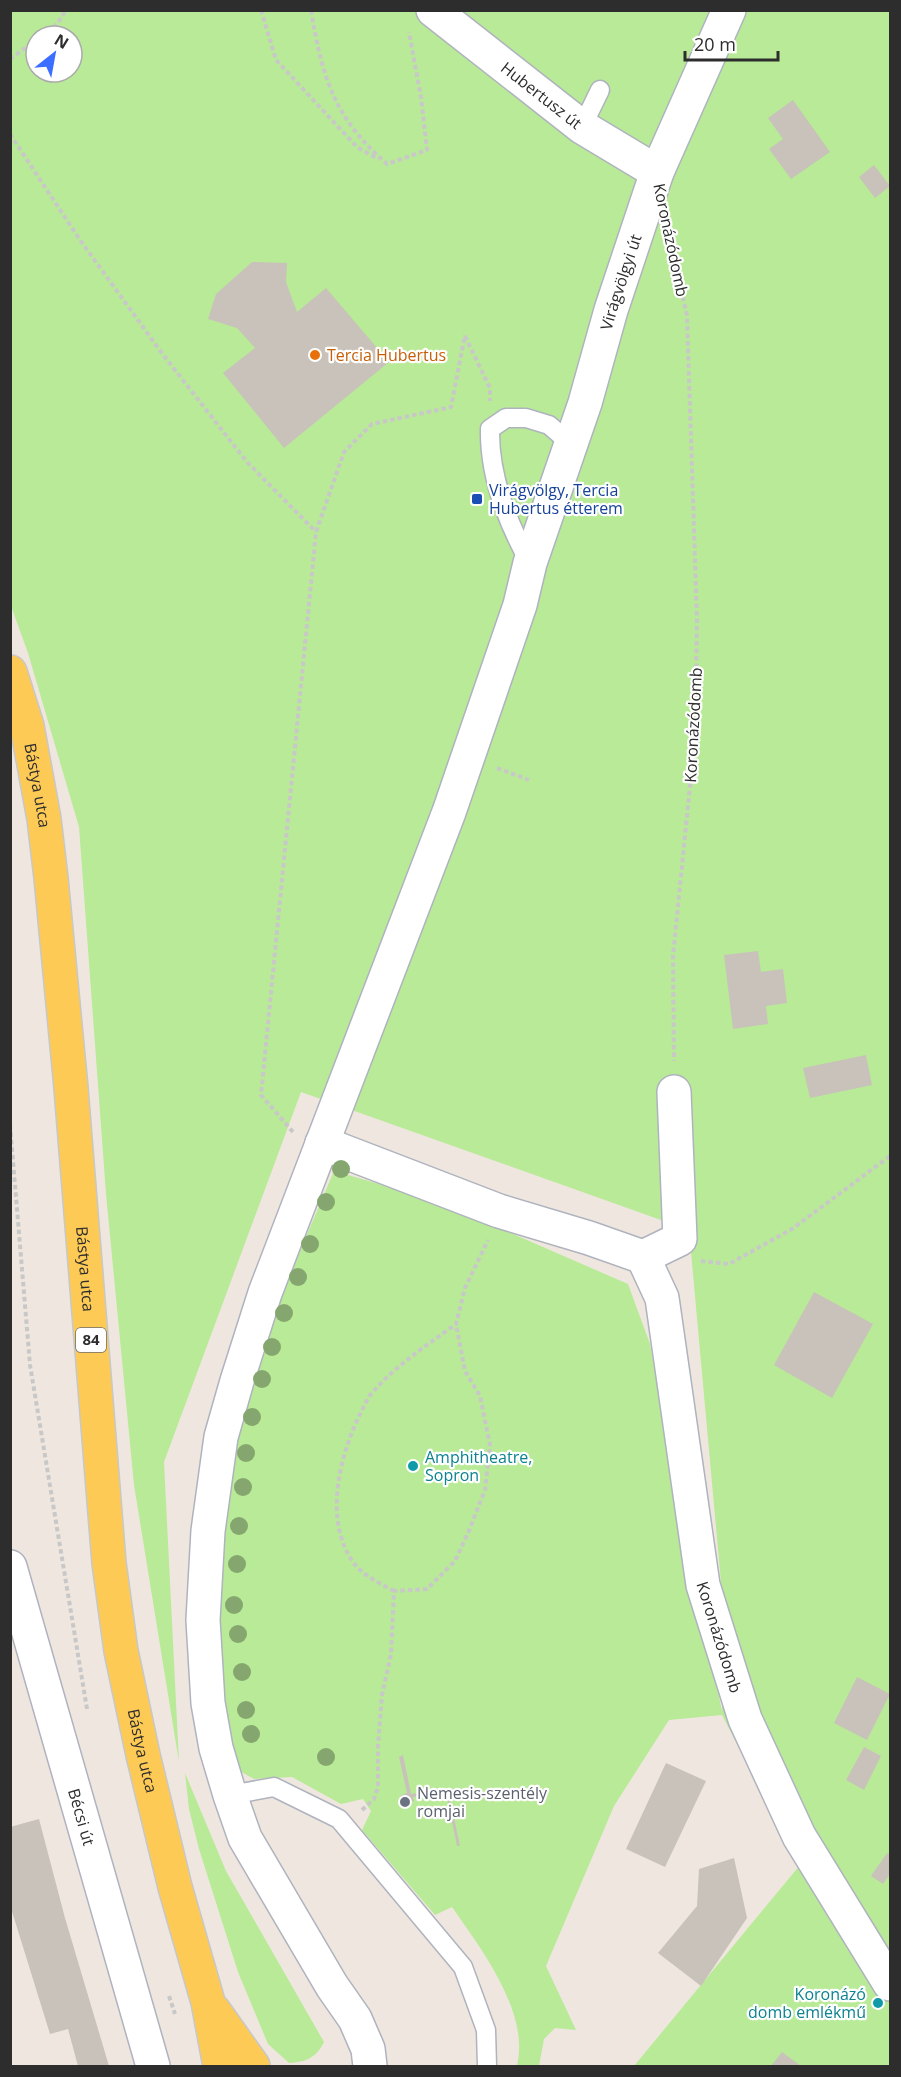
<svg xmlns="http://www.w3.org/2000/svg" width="901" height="2077" font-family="'Open Sans',sans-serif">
<rect width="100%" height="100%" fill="#efe7df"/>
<g fill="#b9ea97" fill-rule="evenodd">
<path d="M 11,11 L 890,11 L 890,2066 L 634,2066 L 800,1865 L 722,1715 L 669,1720 L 614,1806 L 546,1966 L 576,2030 L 555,2028 L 544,2039 L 539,2066 L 517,2066 C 530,2012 481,1949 452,1907 L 435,1915 L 362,1830 L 371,1811 L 363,1799 L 341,1804 L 292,1777 L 254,1779 L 227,1764 L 218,1698 L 216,1543 L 246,1378 L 334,1171 L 435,1200 L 628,1284 L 650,1344 L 682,1523 L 722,1711 L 724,1615 L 689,1230 L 301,1092 L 164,1462 L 179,1762 L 134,1485 L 106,1194 L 79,827 L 28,653 L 11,606 ZM 36,36 L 72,36 L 72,72 L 36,72 Z"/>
<path d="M 185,1773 L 226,1871 L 324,2042 C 316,2058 306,2062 289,2063 L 268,2044 L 238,1972 L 199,1849 L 189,1809 Z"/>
</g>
<g fill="#c8c2ba">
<polygon points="793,100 830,152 791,179 769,149 783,139 768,118"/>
<polygon points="874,165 890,186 875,198 859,177"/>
<polygon points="252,262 287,263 286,282 297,312 326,288 389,362 284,448 223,373 255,348 237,328 208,319 216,294"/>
<polygon points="758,951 761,972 783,969 787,1003 766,1006 768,1024 733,1029 724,955"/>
<polygon points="866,1055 872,1085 810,1098 803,1068"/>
<polygon points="814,1292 873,1324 832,1398 774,1365"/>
<polygon points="857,1677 890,1694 867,1740 834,1723"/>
<polygon points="864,1747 881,1756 864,1790 846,1780"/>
<polygon points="403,1755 411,1794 448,1789 460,1846 457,1846 446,1793 413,1797 414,1801 402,1802 400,1796 407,1793 399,1757"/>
<polygon points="666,1763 706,1781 665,1867 626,1849"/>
<polygon points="39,1819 65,1918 109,2066 78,2066 68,2029 50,2034 10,1905 10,1827"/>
<polygon points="887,1853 890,1855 890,1874 883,1884 871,1876"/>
<polygon points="734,1858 747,1918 701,1986 658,1953 697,1906 699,1869"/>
<polygon points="782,2052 801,2066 771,2066"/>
</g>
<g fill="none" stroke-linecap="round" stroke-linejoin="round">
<defs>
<g id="lane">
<polyline points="582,127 600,90"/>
<path d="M 530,563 C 507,522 489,477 490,429 L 506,418 L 526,418 L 549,425 L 571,444"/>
<polyline points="230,1795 274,1787 339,1819 463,1967 486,2030 487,2066"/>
</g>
<g id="street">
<path id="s1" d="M 433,10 L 582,127 L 657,172"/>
<path id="s2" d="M 674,1092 L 680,1239 L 643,1257 L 662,1298 L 703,1585 L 745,1719 L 799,1836 L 890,1984"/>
<polyline points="322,1143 499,1211 589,1238 643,1257"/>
<path id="s3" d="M 10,1567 L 153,2066"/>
<path id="s4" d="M 370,2066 L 368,2049 L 355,2019 L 332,1986 L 245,1838 L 230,1795 L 216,1748 L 208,1703 L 203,1620 L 208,1531 L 221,1437 L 237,1381 L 265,1293 L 449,812 L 520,605 L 530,563 L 585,403 L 611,310 L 657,172 L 729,10"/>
</g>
<g id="primary">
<path id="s5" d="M 10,672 L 27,726 L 44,819 L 51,878 L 71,1088 L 109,1563 L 121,1651 L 143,1755 L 175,1887 L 208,2002 L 220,2066"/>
<polyline points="214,2011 253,2066"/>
</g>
</defs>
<use href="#lane" stroke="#afb3be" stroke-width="21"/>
<use href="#street" stroke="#afb3be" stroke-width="36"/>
<use href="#primary" stroke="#c8c8c8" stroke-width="36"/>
<g stroke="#c8c8c8" stroke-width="4" stroke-dasharray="4.5 3" stroke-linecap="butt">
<polyline points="261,10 276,60 357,147 378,159"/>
<path d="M 311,10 C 322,77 334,118 387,164 L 427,150 L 421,97 L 409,32"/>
<polyline points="41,36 57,24 66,10"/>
<polyline points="10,59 36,40"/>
<polyline points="10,134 80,240 164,356 247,462 316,532"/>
<polyline points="670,238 687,316 697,621 695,736 673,956 674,1061"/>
<polyline points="465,336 490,388 490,401"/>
<polyline points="497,768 529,780"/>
<polyline points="10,1125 30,1365 87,1709"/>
<polyline points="293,1132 261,1095 316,532 344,452 372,424 451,407 465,335"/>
<polyline points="701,1261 729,1264 792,1229 890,1156"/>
<path d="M 394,1591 C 379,1583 360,1574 351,1559 C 324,1516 340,1456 360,1414 C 364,1407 367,1399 371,1394 C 396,1365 426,1346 456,1324 L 465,1288 L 488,1240"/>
<polyline points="362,1810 374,1799 378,1787 378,1746 382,1695 391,1654 394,1591 427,1589 455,1561 468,1533 485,1490 490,1445 480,1396 465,1371 456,1324"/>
<polyline points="169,1996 175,2014"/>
</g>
<use href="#lane" stroke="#fff" stroke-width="18"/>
<use href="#street" stroke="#fff" stroke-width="33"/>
<use href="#primary" stroke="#fdca56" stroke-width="33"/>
</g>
<g fill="#85a76f">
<circle cx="341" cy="1169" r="9"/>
<circle cx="326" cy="1202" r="9"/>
<circle cx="310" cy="1244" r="9"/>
<circle cx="298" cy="1277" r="9"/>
<circle cx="284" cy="1313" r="9"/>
<circle cx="272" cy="1347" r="9"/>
<circle cx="262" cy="1379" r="9"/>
<circle cx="252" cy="1417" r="9"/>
<circle cx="246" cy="1453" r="9"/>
<circle cx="243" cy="1487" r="9"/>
<circle cx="239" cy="1526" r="9"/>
<circle cx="237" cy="1564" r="9"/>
<circle cx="234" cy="1605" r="9"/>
<circle cx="238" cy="1634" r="9"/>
<circle cx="242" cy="1672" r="9"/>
<circle cx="246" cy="1710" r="9"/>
<circle cx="251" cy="1734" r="9"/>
<circle cx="326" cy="1757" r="9"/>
</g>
<circle fill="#e8710a" stroke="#fff" stroke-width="2" cx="315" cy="355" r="6"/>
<rect fill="#1a4fb4" stroke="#fff" stroke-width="2" x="471" y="493" width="12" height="12" rx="3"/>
<g fill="#0f9aa8" stroke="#fff" stroke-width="2">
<circle cx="413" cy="1466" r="6"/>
<circle cx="878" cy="2003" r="6"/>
</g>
<circle fill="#6b7280" stroke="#fff" stroke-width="2" cx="405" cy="1802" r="6"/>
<g text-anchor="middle" stroke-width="4.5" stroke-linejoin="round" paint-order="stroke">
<rect fill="#fff" stroke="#6c6c6c" stroke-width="1.5" x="76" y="1328" width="30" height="24" rx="4.5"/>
<g font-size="15" font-weight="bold" fill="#2d2d2d">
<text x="91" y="1345">84</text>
</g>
<g font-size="16" fill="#2d2d2d" stroke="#fff">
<text dy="6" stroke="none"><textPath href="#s1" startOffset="138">Hubertusz út</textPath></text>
<text transform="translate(671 240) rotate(78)" y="6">Koronázódomb</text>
<text dy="6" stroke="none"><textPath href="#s4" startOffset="1892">Virágvölgyi út</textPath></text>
<text transform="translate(693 725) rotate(-87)" y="6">Koronázódomb</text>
<text dy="6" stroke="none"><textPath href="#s5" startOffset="117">Bástya utca</textPath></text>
<text dy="6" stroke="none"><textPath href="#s5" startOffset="603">Bástya utca</textPath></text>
<text dy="6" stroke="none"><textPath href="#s2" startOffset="578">Koronázódomb</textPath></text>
<text dy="6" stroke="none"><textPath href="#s5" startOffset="1089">Bástya utca</textPath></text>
<text dy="6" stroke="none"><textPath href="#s3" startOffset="260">Bécsi út</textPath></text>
</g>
<g font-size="16" fill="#c56008" stroke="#fff" text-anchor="start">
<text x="327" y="361">Tercia Hubertus</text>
</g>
<g font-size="16" fill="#164399" stroke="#fff" text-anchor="start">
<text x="489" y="496">Virágvölgy, Tercia<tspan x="489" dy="18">Hubertus étterem</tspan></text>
</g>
<g font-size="16" fill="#0d838f" stroke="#fff" text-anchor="start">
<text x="425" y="1463">Amphitheatre,<tspan x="425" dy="18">Sopron</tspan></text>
<text x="866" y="2000" text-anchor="end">Koronázó<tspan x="866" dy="18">domb emlékmű</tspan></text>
</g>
<g font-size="16" fill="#5b616d" stroke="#fff" text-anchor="start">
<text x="417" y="1799">Nemesis-szentély<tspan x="417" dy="18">romjai</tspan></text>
</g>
</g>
<rect width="901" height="2077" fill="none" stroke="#2d2d2d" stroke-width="24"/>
<g transform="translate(54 54) rotate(31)"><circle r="28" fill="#ffffff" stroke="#ababab" stroke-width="1.5"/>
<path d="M0-4.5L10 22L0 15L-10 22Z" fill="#3c6eff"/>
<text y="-9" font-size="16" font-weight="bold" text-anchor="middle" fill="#2d2d2d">N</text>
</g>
<path d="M685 51v9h93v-9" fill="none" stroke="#2d2d2d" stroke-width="3"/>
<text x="694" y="51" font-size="18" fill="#2d2d2d" stroke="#ffffff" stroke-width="4.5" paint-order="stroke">20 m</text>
</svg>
